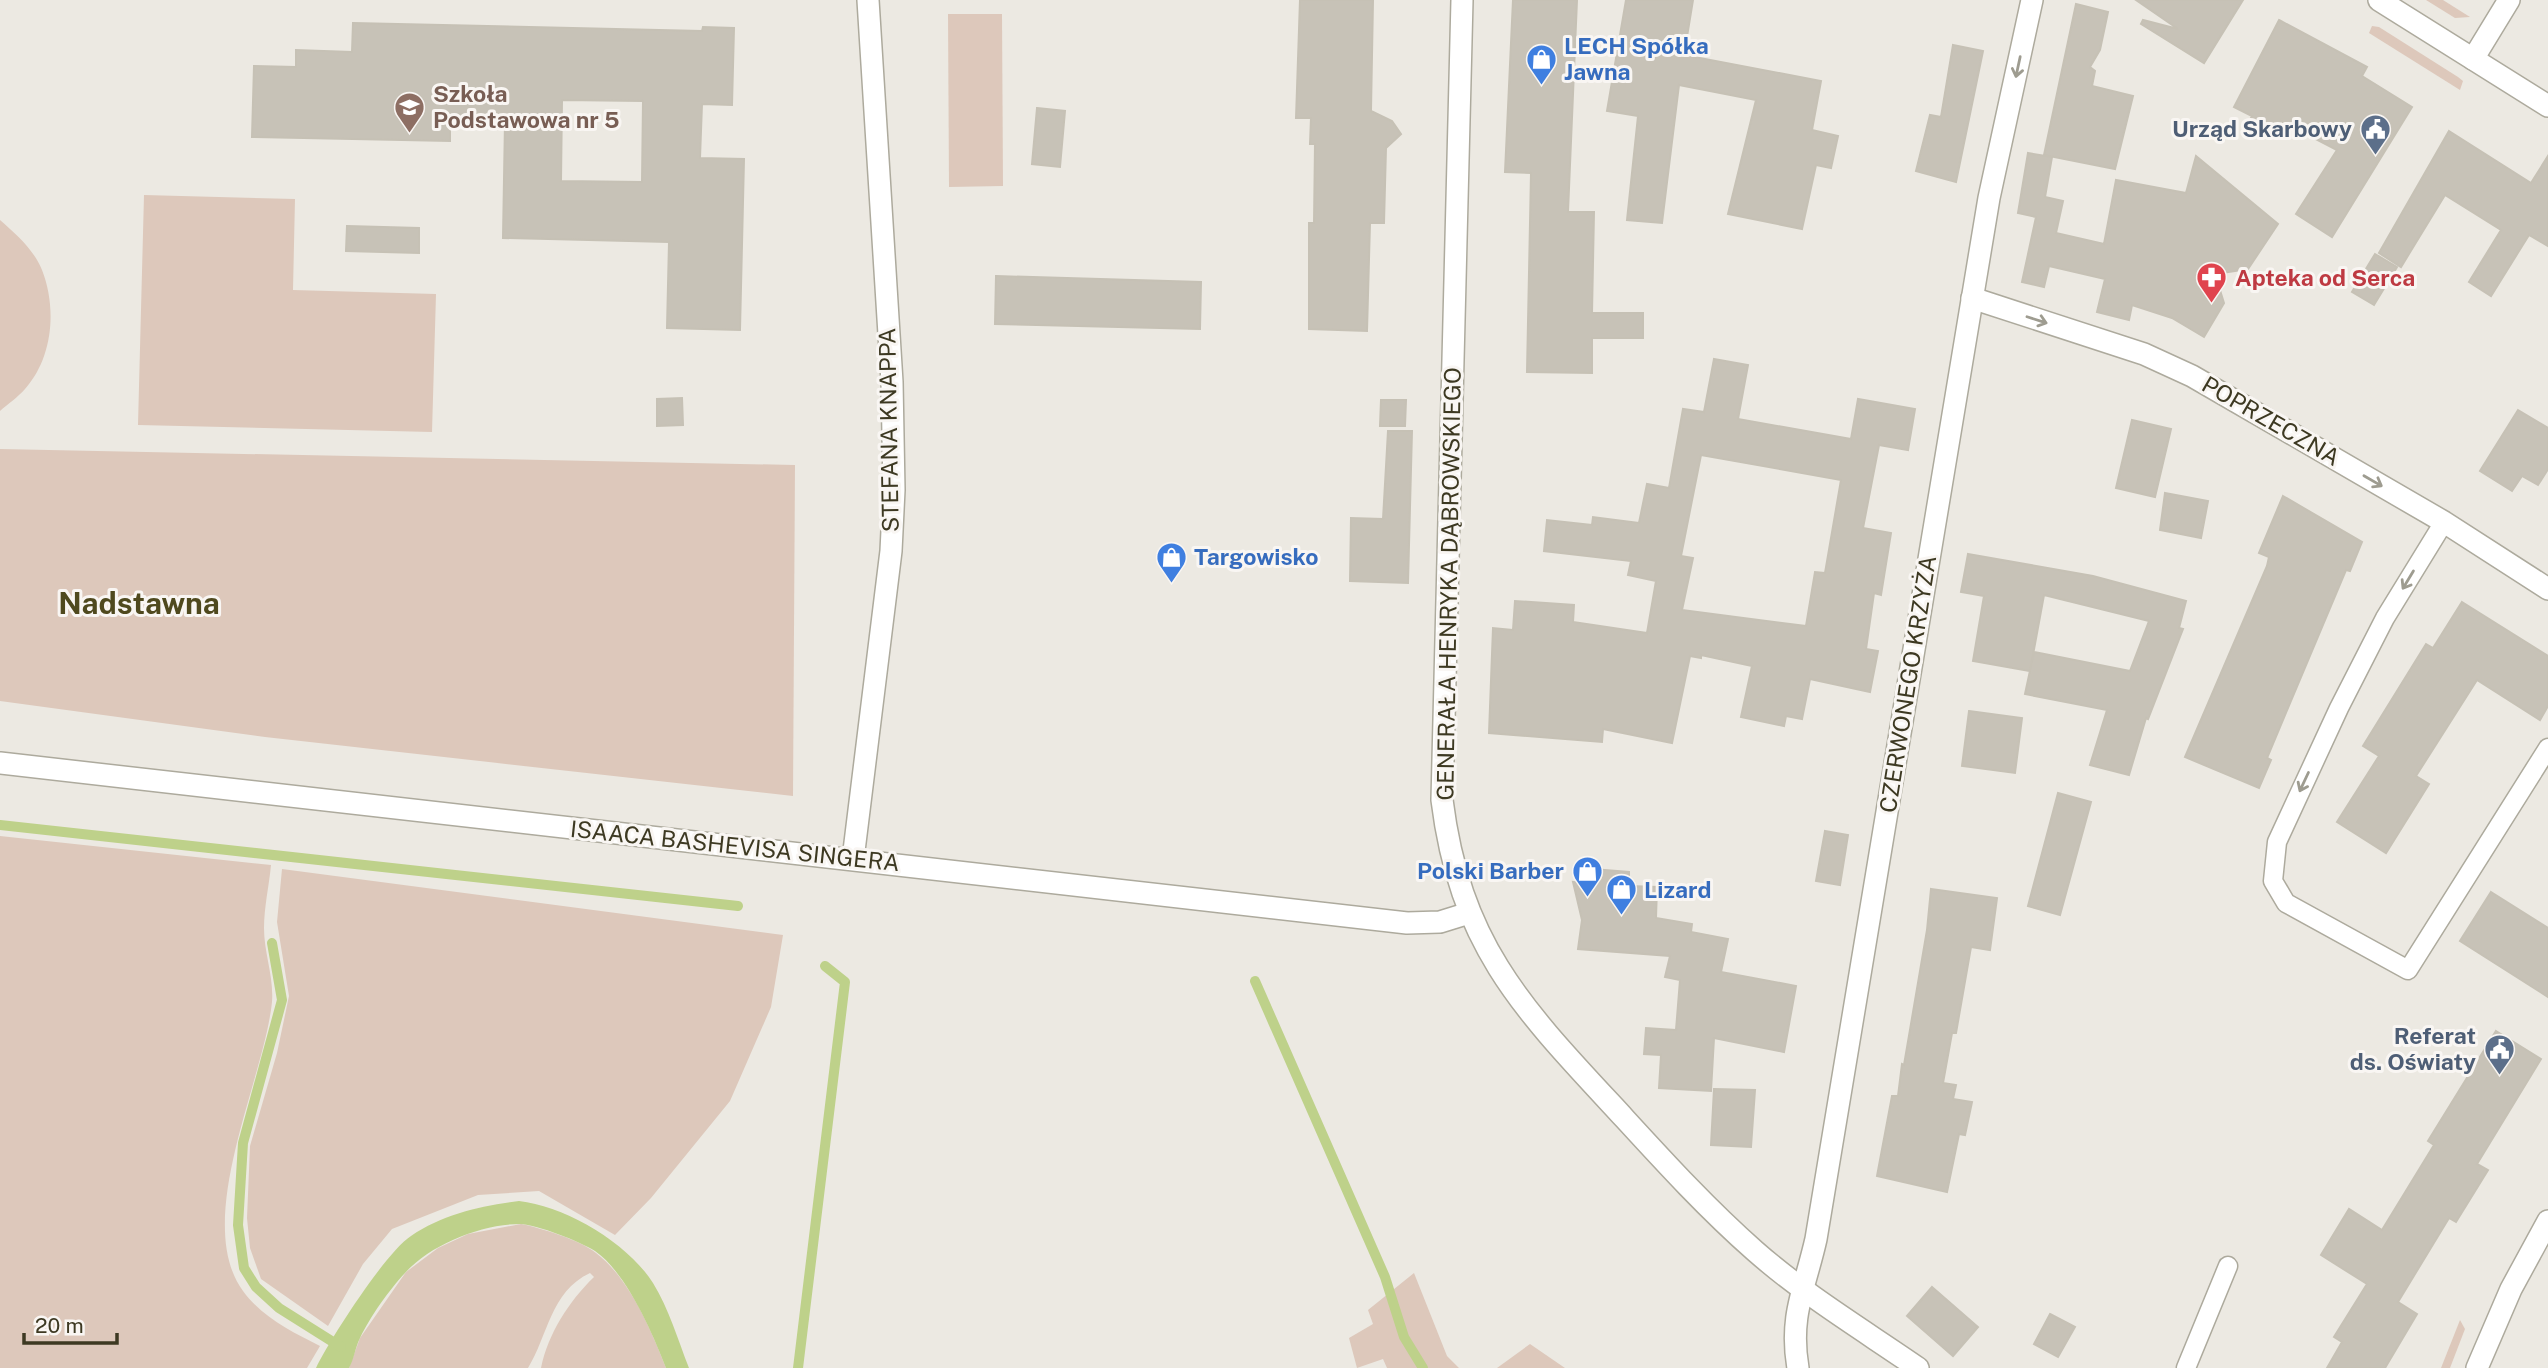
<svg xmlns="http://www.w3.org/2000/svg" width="2548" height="1368" font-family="'Public Sans',sans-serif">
<rect width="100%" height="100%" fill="#ece9e2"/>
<g fill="#ddc8bb">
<polygon points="2426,0 2443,0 2470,17 2455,18"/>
<polygon points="948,14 1002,14 1003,186 949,187"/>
<polygon points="2372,26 2379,27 2458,77 2463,81 2460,90 2369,33"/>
<polygon points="144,195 295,199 293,290 436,294 432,432 138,425"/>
<path d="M 0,220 C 16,234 34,250 42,270 C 57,308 53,358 25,389 C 18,397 8,404 0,411 Z"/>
<polygon points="0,449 795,465 793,796 265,737 0,701"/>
<path d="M 0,836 L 271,865 C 269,886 264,907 264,928 C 264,953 274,977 272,1002 C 264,1080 192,1221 243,1291 C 262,1317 292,1332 320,1346 L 307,1368 L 0,1368 Z"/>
<polygon points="282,869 783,935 771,1007 730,1101 651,1198 615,1235 539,1191 478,1195 392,1229 363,1264 328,1326 261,1279 250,1248 247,1218 250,1146 277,1053 289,996 277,922"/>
<path d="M 521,1224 C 541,1228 580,1240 596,1253 C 630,1279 651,1330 666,1368 L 541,1368 C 548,1334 569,1301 594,1277 L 590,1273 C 550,1292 548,1336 528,1368 L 349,1368 L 360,1338 L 406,1272 L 438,1248 L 468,1234 Z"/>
<polygon points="1414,1273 1447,1356 1459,1368 1387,1368 1383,1359 1357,1368 1349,1338 1373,1324 1368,1310"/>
<polygon points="2460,1320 2465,1329 2450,1368 2441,1368"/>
<polygon points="1530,1344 1565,1368 1497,1368"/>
</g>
<path fill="#bed18a" d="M 519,1201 C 565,1206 628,1243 653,1283 C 669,1309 678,1340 689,1368 L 666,1368 C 653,1334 626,1272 595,1251 C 579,1241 538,1225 520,1224 C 482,1224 431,1244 405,1273 C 389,1290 370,1317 360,1338 C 355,1348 354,1359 349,1368 L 316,1368 C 330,1339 386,1252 411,1236 C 443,1214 481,1206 519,1201 Z"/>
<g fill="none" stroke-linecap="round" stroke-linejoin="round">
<g stroke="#bed18a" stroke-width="10">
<polyline points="0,825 738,906"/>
<polyline points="272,943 282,1000 243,1143 238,1225 244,1268 256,1287 279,1308 341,1347"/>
<polyline points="1255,981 1385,1277 1404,1337 1423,1368"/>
<polyline points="798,1368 845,982 825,966"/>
</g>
</g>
<g fill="#c7c2b7" stroke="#c6c1b5" stroke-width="2" fill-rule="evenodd">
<polygon points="1300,0 1373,0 1371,111 1392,121 1401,134 1386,148 1384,223 1370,223 1367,331 1309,329 1309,223 1314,223 1315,144 1310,144 1311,118 1296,118"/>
<polygon points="1513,0 1577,0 1568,212 1594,212 1592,313 1643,313 1643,338 1592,338 1592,373 1527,372 1531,173 1505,172"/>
<polygon points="1626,0 1693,0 1684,55 1821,81 1812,130 1838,136 1831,168 1816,165 1802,229 1728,214 1756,100 1679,85 1662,223 1627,220 1638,116 1607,111"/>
<polygon points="2136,0 2243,0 2204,63 2141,24 2143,20 2178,29"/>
<polygon points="2076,4 2108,12 2100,50 2090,67 2095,71 2092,86 2133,96 2115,169 2044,155"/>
<polygon points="2279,20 2367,67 2362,76 2412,107 2332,237 2296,214 2337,150 2281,121 2274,135 2249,122 2252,116 2234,107"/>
<path d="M 353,23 L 702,31 L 703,27 L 734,28 L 732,105 L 702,104 L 700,158 L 744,159 L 740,330 L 667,328 L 669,242 L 503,238 L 505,121 L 450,120 L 450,141 L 252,137 L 254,66 L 296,67 L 296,50 L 352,52 ZM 562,100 L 643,101 L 642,182 L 561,181 Z"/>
<polygon points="1953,45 1983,51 1956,182 1916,171 1930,115 1941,117"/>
<polygon points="1037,108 1065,111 1060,167 1032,164"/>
<polygon points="2449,131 2531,183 2548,156 2548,246 2529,235 2491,296 2469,282 2501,230 2445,195 2401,267 2379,253"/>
<polygon points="2028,153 2052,157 2045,197 2063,201 2056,233 2104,244 2116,180 2186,193 2196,156 2278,224 2248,269 2215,274 2224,303 2204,337 2172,318 2132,305 2129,320 2097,312 2105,279 2049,266 2044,287 2022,282 2036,217 2018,213"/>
<polygon points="347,226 419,228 419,253 346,251"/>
<polygon points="2375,254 2397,267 2374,305 2352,292"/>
<polygon points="996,276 1201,282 1200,329 995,324"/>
<path d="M 1714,359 L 1748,365 L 1738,419 L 1851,439 L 1858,399 L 1915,409 L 1908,450 L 1879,445 L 1863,528 L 1891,533 L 1881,595 L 1874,593 L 1866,649 L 1878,651 L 1870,692 L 1810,679 L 1802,719 L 1786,716 L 1784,726 L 1741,717 L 1752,666 L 1701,655 L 1701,658 L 1690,656 L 1672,743 L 1603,729 L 1602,742 L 1489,733 L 1493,628 L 1513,630 L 1515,601 L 1574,605 L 1573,622 L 1647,633 L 1656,581 L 1628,575 L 1631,561 L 1544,551 L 1547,520 L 1592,525 L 1593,517 L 1639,523 L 1647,484 L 1669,488 L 1683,409 L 1704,412 ZM 1701,455 L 1841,480 L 1825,573 L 1815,572 L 1806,626 L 1682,610 L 1693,558 L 1681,556 Z"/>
<polygon points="682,398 683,425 657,426 657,399"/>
<polygon points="1381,400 1406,400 1405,426 1380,426"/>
<polygon points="2518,410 2548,428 2548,469 2538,485 2522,476 2512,491 2480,471"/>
<polygon points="2132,420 2171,429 2155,497 2116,488"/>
<polygon points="1388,431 1412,431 1408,583 1350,581 1351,518 1383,519"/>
<polygon points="2165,493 2208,501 2201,538 2160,530"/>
<polygon points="2283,496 2362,542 2350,571 2346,570 2267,758 2271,760 2259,788 2185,757 2267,566 2269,557 2259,553"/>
<polygon points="1968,554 2093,576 2186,601 2179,628 2183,629 2148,719 2146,718 2129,775 2090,765 2107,710 2025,694 2034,652 2130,671 2149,621 2044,595 2030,671 1973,661 1984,596 1961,592"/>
<polygon points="2462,602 2548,656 2548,706 2540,720 2477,680 2416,776 2429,784 2386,853 2337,822 2379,756 2363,746 2426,644 2433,648"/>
<polygon points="1969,711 2022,718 2015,773 1962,766"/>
<polygon points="2058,793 2091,802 2060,915 2028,906"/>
<polygon points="1825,831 1848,835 1840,885 1816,881"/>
<polygon points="1592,869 1629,872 1629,886 1657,887 1656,918 1692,924 1691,932 1728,939 1721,972 1796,986 1784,1052 1714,1038 1711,1091 1659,1088 1661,1055 1644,1054 1646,1028 1676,1030 1680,980 1665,977 1670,956 1578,949 1582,920 1573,882 1591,884"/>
<polygon points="1931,889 1997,898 1990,950 1971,947 1956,1033 1952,1033 1943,1083 1956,1085 1953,1099 1972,1102 1965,1135 1959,1134 1947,1192 1877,1176 1892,1096 1898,1096 1902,1064 1904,1065 1927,930"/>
<polygon points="2491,892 2548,928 2548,997 2460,941"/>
<polygon points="2496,1031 2541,1059 2477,1164 2488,1170 2456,1222 2449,1218 2398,1302 2417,1314 2385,1368 2327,1368 2342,1342 2334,1337 2367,1284 2321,1255 2349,1209 2382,1230 2434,1145 2428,1141"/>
<polygon points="1714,1089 1755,1090 1751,1147 1711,1145"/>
<polygon points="1932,1287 1978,1327 1953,1356 1907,1316"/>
<polygon points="2050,1314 2075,1327 2058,1357 2034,1344"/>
</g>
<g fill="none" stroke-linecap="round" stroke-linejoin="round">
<defs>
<g id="service">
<polyline points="2444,522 2385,618 2339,708 2277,842 2273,881 2286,903 2408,970 2548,748"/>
<polyline points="2186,1368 2228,1266"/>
</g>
<g id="minor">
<path d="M 1462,0 L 1442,800 C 1460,943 1520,1006 1614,1107 C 1659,1156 1704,1206 1755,1251 C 1805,1295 1863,1330 1918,1368"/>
<polyline points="2473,59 2509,0"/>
<polyline points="1972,298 2144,354 2192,376 2444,522 2548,589"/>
<polyline points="0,763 1407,923 1440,922 1469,913"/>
<polyline points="853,859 891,551 894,490 892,382 868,0"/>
<path d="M 1798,1368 C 1789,1316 1805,1288 1816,1239 L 1989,198 L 2032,0"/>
</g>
<g id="tertiary">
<polyline points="2379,0 2548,106"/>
<polyline points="2477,1368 2511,1289 2548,1221"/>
</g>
</defs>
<use href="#service" stroke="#adaa9d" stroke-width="21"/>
<use href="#minor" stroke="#adaa9d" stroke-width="24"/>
<use href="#tertiary" stroke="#adaa9d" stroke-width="24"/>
<use href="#service" stroke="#fff" stroke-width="18"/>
<use href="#minor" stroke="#fff" stroke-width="21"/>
<use href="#tertiary" stroke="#fff" stroke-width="21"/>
</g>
<defs><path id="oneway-shaft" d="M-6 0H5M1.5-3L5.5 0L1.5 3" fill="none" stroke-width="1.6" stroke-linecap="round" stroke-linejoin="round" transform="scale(1.75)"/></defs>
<g stroke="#9e9c90">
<use href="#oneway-shaft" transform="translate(2018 67) rotate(102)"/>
<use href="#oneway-shaft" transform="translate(2037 320) rotate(18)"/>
<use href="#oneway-shaft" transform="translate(2373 481) rotate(30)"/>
<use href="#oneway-shaft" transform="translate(2408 580) rotate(121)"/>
<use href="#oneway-shaft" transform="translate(2304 782) rotate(115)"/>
</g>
<defs>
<symbol id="shop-pin" viewBox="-11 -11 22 30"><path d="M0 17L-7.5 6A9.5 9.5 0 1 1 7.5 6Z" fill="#3f7fe0" stroke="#f9f6f3"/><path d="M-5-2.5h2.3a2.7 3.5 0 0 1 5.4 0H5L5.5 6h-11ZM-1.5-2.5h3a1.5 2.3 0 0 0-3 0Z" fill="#fff"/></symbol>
<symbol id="school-pin" viewBox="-11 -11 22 30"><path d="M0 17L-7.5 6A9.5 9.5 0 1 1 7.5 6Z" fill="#8d6e63" stroke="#f9f6f3"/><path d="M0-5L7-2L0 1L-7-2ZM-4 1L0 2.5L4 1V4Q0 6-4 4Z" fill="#fff"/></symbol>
<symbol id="civic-pin" viewBox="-11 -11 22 30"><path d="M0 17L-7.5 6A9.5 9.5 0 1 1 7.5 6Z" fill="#5c6f8a" stroke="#f9f6f3"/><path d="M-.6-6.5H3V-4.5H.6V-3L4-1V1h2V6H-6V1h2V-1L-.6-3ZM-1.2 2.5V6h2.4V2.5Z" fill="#fff"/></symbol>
<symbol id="pharmacy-pin" viewBox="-11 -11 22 30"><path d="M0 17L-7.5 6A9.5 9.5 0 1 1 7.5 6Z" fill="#e0444e" stroke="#f9f6f3"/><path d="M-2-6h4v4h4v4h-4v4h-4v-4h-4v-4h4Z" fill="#fff"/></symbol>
</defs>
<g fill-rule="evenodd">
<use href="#shop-pin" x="1524" y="42" width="35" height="47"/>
<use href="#school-pin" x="392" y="90" width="35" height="47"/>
<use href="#civic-pin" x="2358" y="112" width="35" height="47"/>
<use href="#pharmacy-pin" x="2194" y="260" width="35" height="47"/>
<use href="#shop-pin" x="1154" y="540" width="35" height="47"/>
<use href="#shop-pin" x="1570" y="854" width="35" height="47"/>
<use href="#shop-pin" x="1604" y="872" width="35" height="47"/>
<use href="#civic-pin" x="2482" y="1032" width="35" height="47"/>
</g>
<g text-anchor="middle" stroke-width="6" stroke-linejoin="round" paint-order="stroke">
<g font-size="23" font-weight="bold" fill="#366cbe" stroke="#f9f6f3" text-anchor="start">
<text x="1564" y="54">LECH Spółka<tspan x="1564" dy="26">Jawna</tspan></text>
<text x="1194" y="565">Targowisko</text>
<text x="1564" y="879" text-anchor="end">Polski Barber</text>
<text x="1644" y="898">Lizard</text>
</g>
<g font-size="23" font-weight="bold" fill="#785e54" stroke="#f9f6f3" text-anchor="start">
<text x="433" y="102">Szkoła<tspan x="433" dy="26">Podstawowa nr 5</tspan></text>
</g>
<g font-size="23" font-weight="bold" fill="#4e5e75" stroke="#f9f6f3" text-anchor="end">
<text x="2352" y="137">Urząd Skarbowy</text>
<text x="2476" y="1044">Referat<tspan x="2476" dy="26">ds. Oświaty</tspan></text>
</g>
<g font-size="23" font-weight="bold" fill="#be3a42" stroke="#f9f6f3" text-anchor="start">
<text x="2235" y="286">Apteka od Serca</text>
</g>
<g font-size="23" fill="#3d3922" stroke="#f9f6f3">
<text transform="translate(2271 421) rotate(30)" y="8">POPRZECZNA</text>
<text transform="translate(889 430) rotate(-91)" y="8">STEFANA KNAPPA</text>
<text transform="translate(1449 584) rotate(-89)" y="8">GENERAŁA HENRYKA DĄBROWSKIEGO</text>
<text transform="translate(1908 684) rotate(-81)" y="8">CZERWONEGO KRZYŻA</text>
<text transform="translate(735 846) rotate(6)" y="8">ISAACA BASHEVISA SINGERA</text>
</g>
<g font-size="30" font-weight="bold" fill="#4f491e" stroke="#f9f6f3">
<text x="139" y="614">Nadstawna</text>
</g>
</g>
<path d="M24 1333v10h93v-10" fill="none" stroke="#3d3922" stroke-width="3.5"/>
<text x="35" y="1333" font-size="21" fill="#3d3922" stroke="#f9f6f3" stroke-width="5" paint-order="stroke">20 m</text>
</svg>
